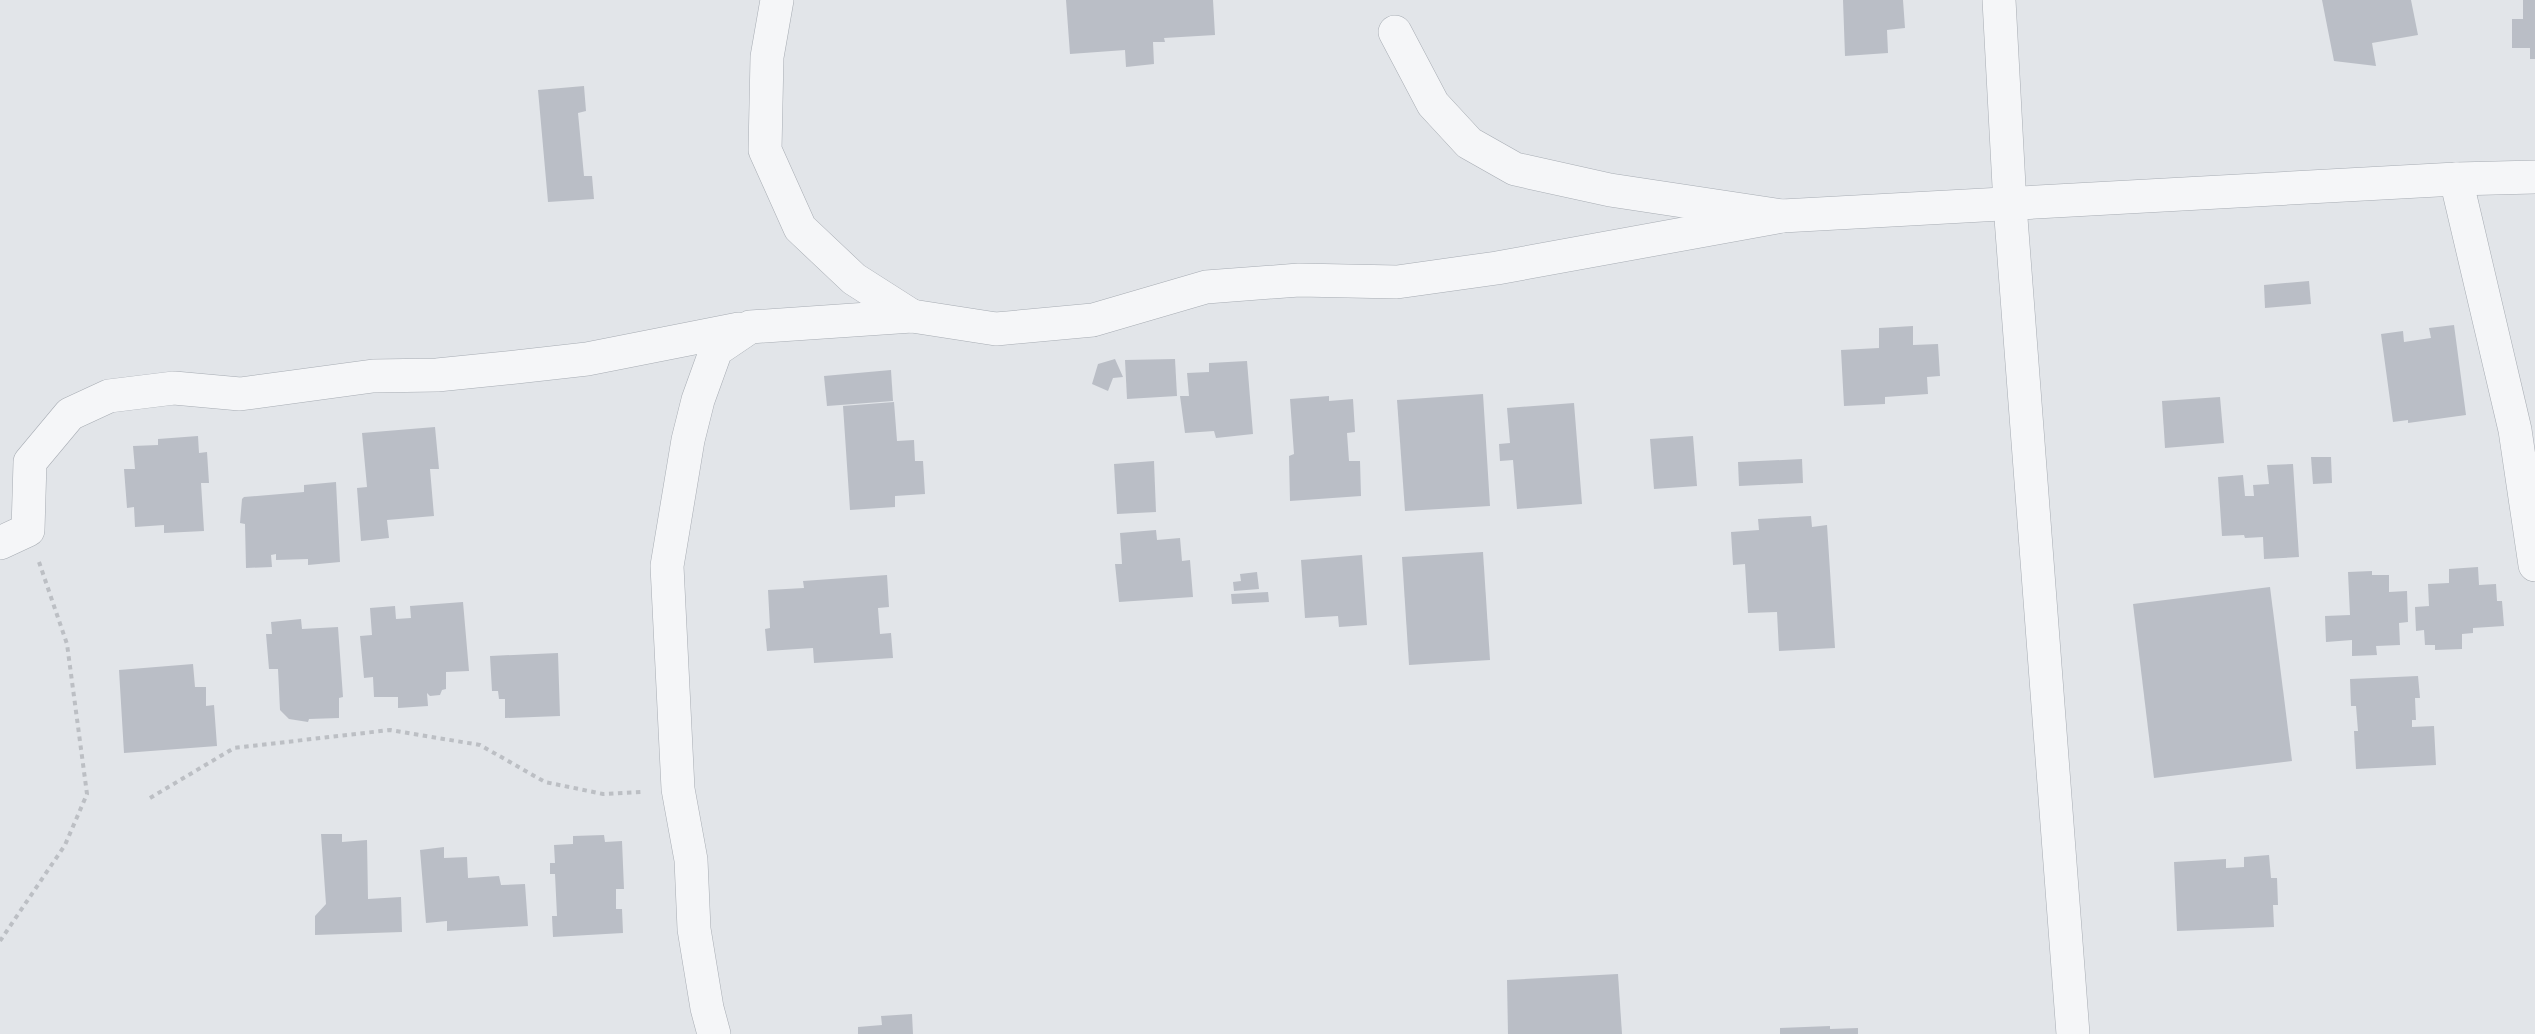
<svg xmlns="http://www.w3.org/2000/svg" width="2535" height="1034" font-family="Jost,sans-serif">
<rect width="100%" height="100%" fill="#e2e5e9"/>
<g fill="#babec6">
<polygon points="1066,0 1213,0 1215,35 1164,38 1165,42 1153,42 1154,64 1126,67 1125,50 1070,54"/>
<polygon points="1843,0 1903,0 1905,28 1887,30 1888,53 1845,56"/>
<polygon points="2322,0 2411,0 2418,35 2372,43 2376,66 2334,61"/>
<polygon points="2523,0 2535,0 2535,59 2530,59 2530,48 2512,48 2512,19 2523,19"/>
<polygon points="584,86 586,111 578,113 584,176 592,176 594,199 548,202 538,90"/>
<polygon points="2309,281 2311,304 2265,308 2264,285"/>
<polygon points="2454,325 2466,415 2408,423 2408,420 2393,422 2381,334 2403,331 2404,342 2431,338 2429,328"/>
<polygon points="1913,326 1913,345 1938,344 1940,376 1927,377 1928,394 1885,397 1885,404 1844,406 1841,350 1879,348 1879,328"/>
<polygon points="1115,359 1123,377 1113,378 1108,391 1092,384 1098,364"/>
<polygon points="1175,359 1177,396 1127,399 1125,360"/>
<polygon points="1247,361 1253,434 1216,438 1214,431 1185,433 1180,396 1189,396 1187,373 1209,372 1209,363"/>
<polygon points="891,370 893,401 827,406 824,376"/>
<polygon points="1483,394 1490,506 1405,511 1397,400"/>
<polygon points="1329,396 1329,401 1353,399 1355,432 1347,433 1349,461 1360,461 1361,496 1290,501 1289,456 1294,454 1290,399"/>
<polygon points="2220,397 2224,443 2165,448 2162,401"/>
<polygon points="894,402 897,441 914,440 915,461 923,461 925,494 895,496 895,507 850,510 843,406"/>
<polygon points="1574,403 1582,504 1517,509 1513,460 1500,461 1499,444 1510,443 1507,408"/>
<polygon points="435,427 439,469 430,469 434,516 387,520 389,538 361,541 357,488 367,487 362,433"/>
<polygon points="198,436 199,453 207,452 209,483 201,483 204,531 164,533 164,525 135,527 134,507 127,508 124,469 135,469 133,446 158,445 158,439"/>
<polygon points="1693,436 1697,486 1654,489 1650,439"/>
<polygon points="2311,457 2331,457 2332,483 2313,484"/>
<polygon points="1802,459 1803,483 1739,486 1738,462"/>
<polygon points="1154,461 1156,512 1117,514 1114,464"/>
<polygon points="2293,464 2299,557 2264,559 2263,537 2245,538 2244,535 2222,536 2218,477 2243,475 2245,496 2254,496 2253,485 2269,484 2267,465"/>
<polygon points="336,482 340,562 308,565 308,559 276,560 276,554 271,555 272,567 246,568 245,524 240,523 242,499 244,497 304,492 304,485"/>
<polygon points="1811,516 1812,527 1827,525 1835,648 1779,651 1777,612 1748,613 1745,564 1733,565 1731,532 1759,530 1758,519"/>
<polygon points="1156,530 1157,540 1180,538 1182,561 1190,560 1193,597 1119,602 1115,564 1122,564 1120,533"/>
<polygon points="1483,552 1490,660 1409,665 1402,557"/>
<polygon points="1362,555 1367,625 1339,627 1338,616 1305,618 1301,560"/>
<polygon points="2478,567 2479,585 2496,584 2497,601 2502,601 2504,626 2473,628 2473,633 2462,634 2462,649 2435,650 2435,645 2425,645 2424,630 2416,631 2415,607 2429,606 2428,584 2449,583 2449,569"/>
<polygon points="2372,571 2372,575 2389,575 2389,592 2407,591 2408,622 2399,623 2400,645 2376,646 2377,655 2352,656 2352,640 2326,642 2325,616 2350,615 2348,572"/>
<polygon points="1257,572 1259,589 1234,591 1233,582 1241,581 1240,574"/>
<polygon points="887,575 889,607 878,608 880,634 891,633 893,658 814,663 813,648 767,651 765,629 770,628 768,590 804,588 803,581"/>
<polygon points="2270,587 2292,761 2154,778 2133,604"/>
<polygon points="1268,592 1269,602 1232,604 1231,594"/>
<polygon points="463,602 469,671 446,672 446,689 442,690 440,695 430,696 427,693 428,706 398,708 398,697 374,697 373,677 364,678 360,636 372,635 370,608 395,606 396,619 411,618 410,606"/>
<polygon points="301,619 302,629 338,627 343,697 339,698 339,718 309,719 308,722 289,719 280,710 278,669 269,669 266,634 272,634 271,622"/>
<polygon points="558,653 560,716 505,718 505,699 499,699 498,691 492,691 490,656"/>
<polygon points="193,664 195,687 206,687 206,706 214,705 217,746 124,753 119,670"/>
<polygon points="2418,676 2420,698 2415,698 2416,720 2412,720 2412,727 2434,726 2436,765 2356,769 2354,731 2358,731 2356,706 2351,706 2350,679"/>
<polygon points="321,834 342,834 342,842 367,840 368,899 401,897 402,932 315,935 315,916 326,904"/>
<polygon points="604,835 605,842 622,841 624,889 616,889 616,909 622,909 623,933 553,937 552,916 557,916 555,874 550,874 550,863 555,863 554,845 573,844 573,836"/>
<polygon points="444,847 444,858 467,857 468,878 499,876 501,885 525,884 528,926 447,931 447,921 426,923 420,850"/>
<polygon points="2269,855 2271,878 2277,878 2278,905 2273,905 2274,927 2177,931 2174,862 2226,859 2226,868 2244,867 2244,857"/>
<polygon points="1618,974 1622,1034 1508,1034 1507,980"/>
<polygon points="912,1014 913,1034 858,1034 858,1027 882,1025 881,1016"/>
<polygon points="1830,1026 1830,1029 1858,1028 1858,1034 1780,1034 1780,1028"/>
</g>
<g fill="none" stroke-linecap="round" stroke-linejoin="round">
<defs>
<g id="minor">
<polyline points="777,0 767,57 765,150 800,228 854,279 912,316"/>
<polyline points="1999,0 2010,205 2073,1034"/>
<polyline points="1395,32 1433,104 1469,143 1515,169 1610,190 1782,216 2456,179 2535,177"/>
<polyline points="2456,179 2515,430 2535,565"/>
<polyline points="0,543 28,530 30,462 70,414 109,396 174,388 240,394 373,376 437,375 516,367 587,359 739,329"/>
<polyline points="714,1034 707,1008 694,929 691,860 678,789 667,566 688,440 698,400 716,350 750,327 912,316 996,329 1093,320 1206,287 1299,280 1397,282 1497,268 1782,216"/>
</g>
</defs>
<use href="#minor" stroke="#a7acb3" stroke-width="34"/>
<g stroke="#bcbfc4" stroke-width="4" stroke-dasharray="4.5 4.5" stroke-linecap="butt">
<polyline points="150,798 234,748 390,730 480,745 545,782 603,794 642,792"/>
<polyline points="0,941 65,845 87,794 67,644 39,562"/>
</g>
<use href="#minor" stroke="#f5f6f8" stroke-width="33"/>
</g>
</svg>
